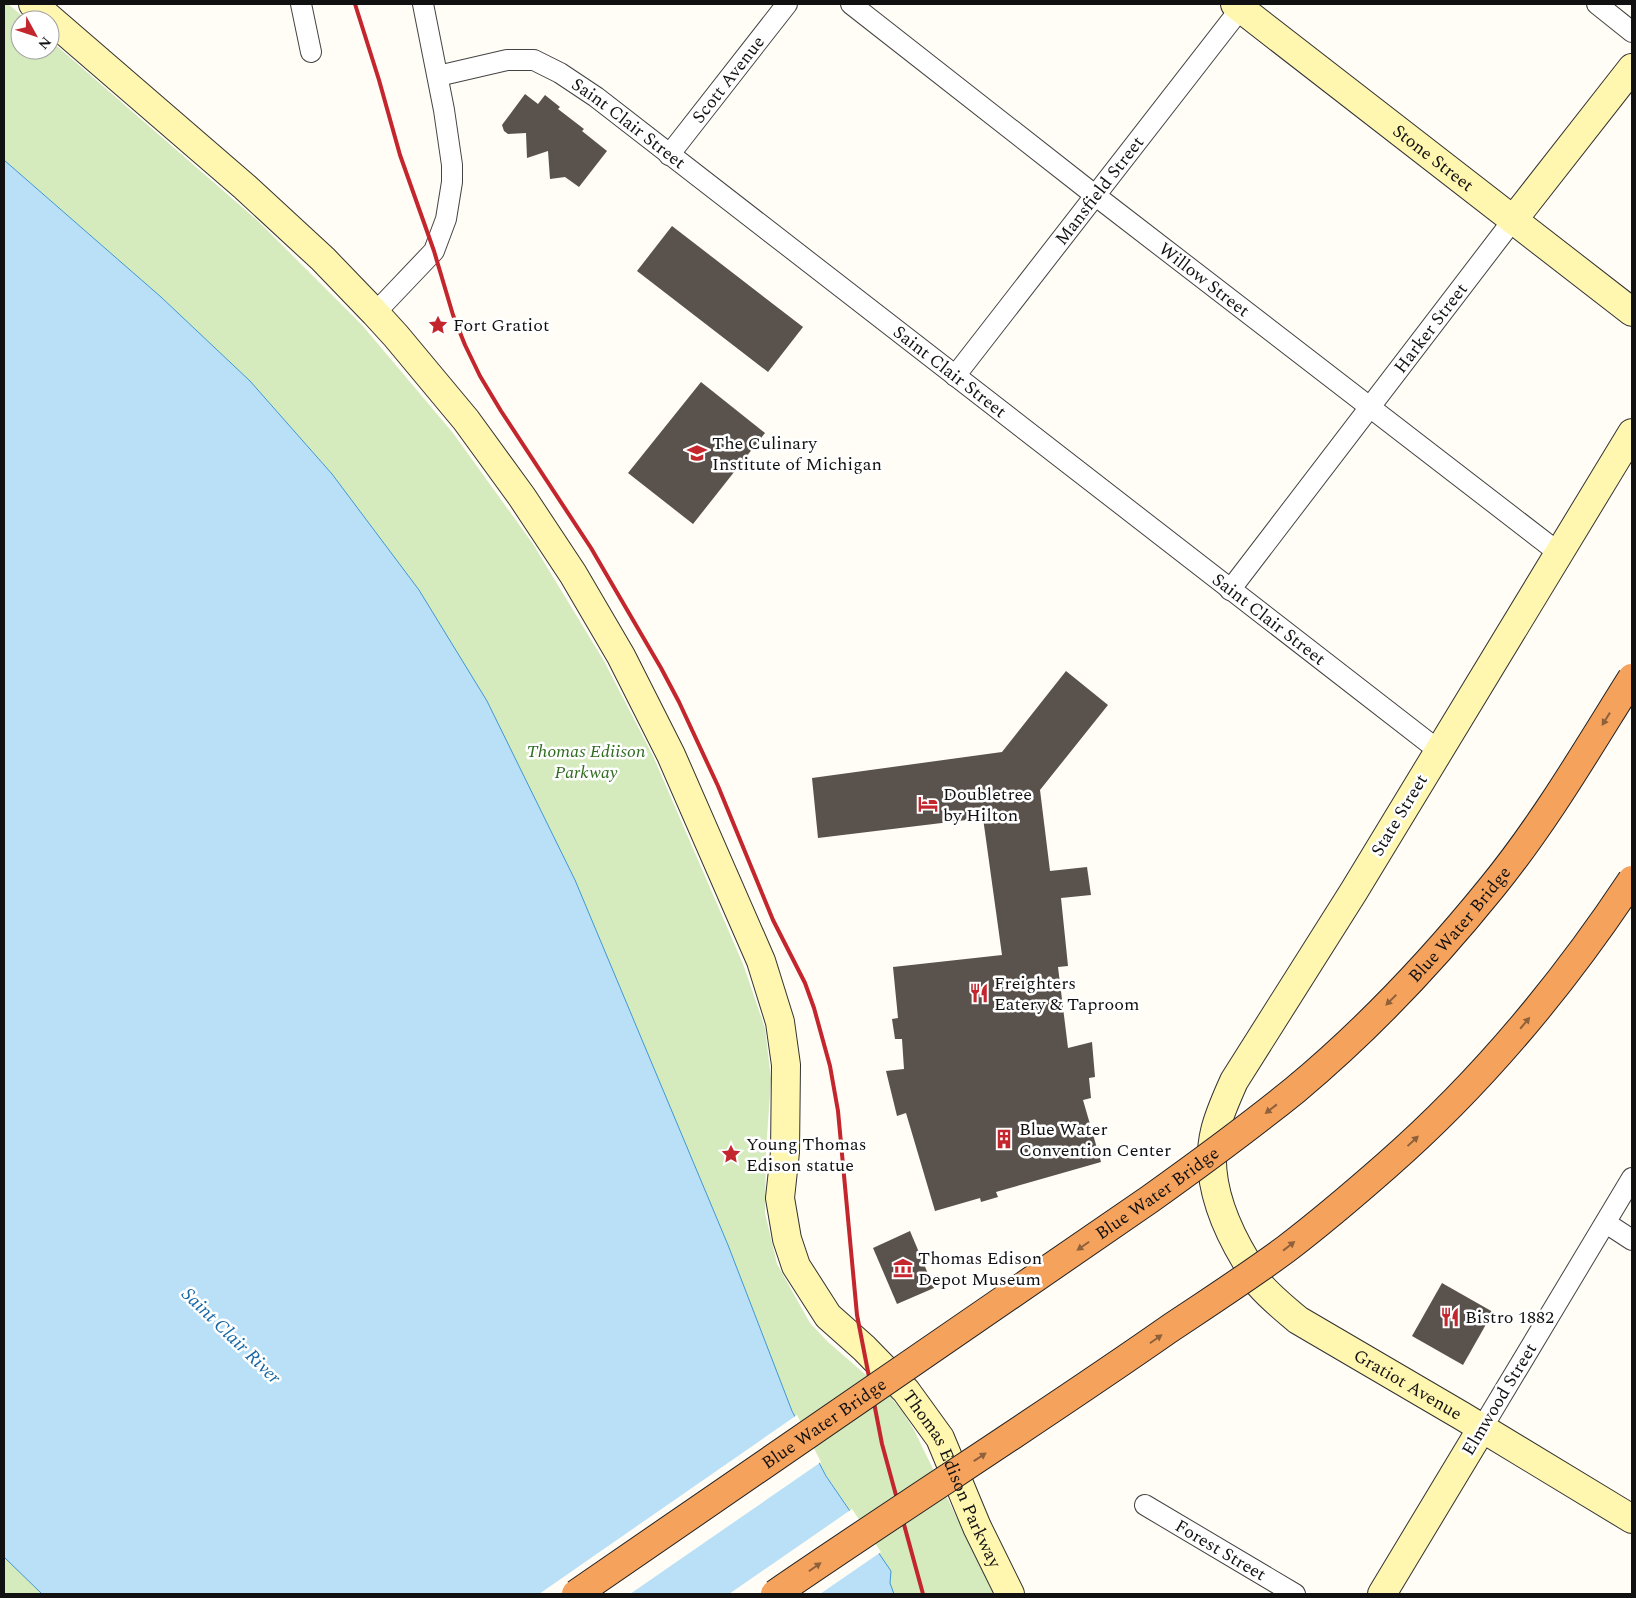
<svg xmlns="http://www.w3.org/2000/svg" width="1636" height="1598" font-family="Spectral,serif">
<rect width="100%" height="100%" fill="#fffdf5"/>
<g fill="#d5ebbd">
<polygon points="4,4 8,4 27,20 20,20 20,50 50,50 50,40 257,220 362,325 453,433 533,544 604,661 653,756 743,964 765,1028 771,1079 766,1151 765,1213 777,1264 810,1323 828,1342 889,1395 902,1411 914,1430 994,1594 894,1594 890,1583 891,1571 826,1475 792,1411 728,1245 575,880 487,701 419,590 332,474 250,381 161,297 4,160"/>
<polygon points="4,1557 42,1594 4,1594"/>
</g>
<polygon fill="#b9e0f7" stroke="#3f96cf" points="4,160 161,297 250,381 332,474 419,590 487,701 575,880 728,1245 792,1411 826,1476 891,1571 890,1583 894,1594 42,1594 4,1557"/>
<g fill="#fffdf5">
<polygon points="797,1415 821,1462 630,1594 539,1594"/>
<polygon points="852,1509 881,1552 820,1594 729,1594"/>
</g>
<g fill="#5a524d">
<polygon points="525,94 538,104 545,95 560,107 558,109 584,129 582,131 607,151 579,187 565,177 550,179 548,151 527,158 526,133 508,134 504,131 502,125"/>
<polygon points="672,226 803,327 768,372 637,271"/>
<polygon points="701,382 765,433 693,524 628,473"/>
<polygon points="1066,671 1108,705 1040,790 1050,871 1087,867 1091,895 1061,898 1068,966 1058,967 1068,1048 1092,1042 1095,1077 1089,1078 1091,1098 1083,1100 1101,1162 996,1192 998,1197 981,1202 980,1198 935,1211 906,1113 897,1116 886,1071 904,1069 902,1039 895,1039 892,1019 898,1018 893,967 1002,955 983,818 818,838 812,778 1002,752"/>
<polygon points="910,1231 934,1288 897,1304 873,1248"/>
<polygon points="1442,1283 1493,1312 1463,1365 1412,1336"/>
</g>
<g fill="none" stroke-linecap="round" stroke-linejoin="round">
<defs>
<g id="street">
<polyline points="301,4 311,52"/>
<path id="s1" d="M 851,4 L 1096,196 L 1559,553"/>
<polyline points="1597,4 1632,32"/>
<path id="s2" d="M 438,76 L 507,60 L 534,60 L 560,73 L 596,97 L 1438,750"/>
<path id="s3" d="M 669,155 L 787,4"/>
<polyline points="375,313 434,251 446,219 452,182 452,165 444,110 423,4"/>
<path id="s4" d="M 955,376 L 1244,4"/>
<path id="s5" d="M 1230,590 L 1513,220"/>
<polyline points="1606,1223 1632,1240"/>
<polyline points="1482,1428 1632,1178"/>
<path id="s6" d="M 1145,1505 L 1295,1594"/>
</g>
<g id="secondary">
<path id="s7" d="M 33,4 L 245,187 L 323,259 L 375,313 L 396,336 L 466,420 L 522,497 L 573,574 L 621,656 L 671,755 L 761,961 L 780,1022 L 786,1065 L 785,1152 L 780,1198 L 787,1239 L 796,1266 L 828,1316 L 864,1348 L 906,1391 L 940,1438 L 977,1527 L 1010,1594"/>
<path id="s8" d="M 1235,4 L 1632,312"/>
<polyline points="1513,220 1632,68"/>
<path id="s9" d="M 1632,433 L 1354,891 L 1234,1081 C 1227,1097 1219,1114 1215,1131 C 1204,1177 1223,1223 1246,1261 C 1250,1269 1254,1277 1259,1284 C 1271,1298 1285,1309 1298,1320 L 1462,1416 L 1632,1519"/>
<polyline points="1382,1594 1482,1428"/>
</g>
</defs>
<use href="#street" stroke="#444" stroke-width="22"/>
<use href="#secondary" stroke="#333" stroke-width="30"/>
<use href="#street" stroke="#fff" stroke-width="20"/>
<use href="#secondary" stroke="#fff6b0" stroke-width="28"/>
<polyline stroke="#c4262e" stroke-width="4" points="355,4 379,80 400,155 434,251 453,315 465,345 480,376 501,411 591,548 661,668 679,702 718,786 773,920 805,983 814,1008 830,1066 838,1111 857,1315 882,1444 923,1594"/>
<defs>
<g id="highway-bridge">
<path id="s10" d="M 576,1594 L 1150,1199 C 1199,1164 1248,1128 1295,1090 C 1367,1030 1433,960 1492,887 C 1545,822 1588,748 1632,678"/>
<path d="M 775,1594 C 906,1504 1039,1420 1169,1329 C 1208,1303 1248,1277 1286,1249 C 1320,1223 1353,1195 1386,1166 C 1481,1083 1563,984 1632,880"/>
</g>
</defs>
<use href="#highway-bridge" stroke="#222" stroke-width="30" stroke-linecap="butt"/>
<use href="#highway-bridge" stroke="#f5a25d" stroke-width="28"/>
</g>
<defs><path id="oneway-solid" d="M-6-.8H1V-3.2L6.5 0L1 3.2V.8H-6Z" transform="scale(1.25)"/></defs>
<g fill="#8e613b">
<use href="#oneway-solid" transform="translate(1606 719) rotate(122)"/>
<use href="#oneway-solid" transform="translate(1391 1000) rotate(135)"/>
<use href="#oneway-solid" transform="translate(1525 1023) rotate(-50)"/>
<use href="#oneway-solid" transform="translate(1271 1109) rotate(142)"/>
<use href="#oneway-solid" transform="translate(1413 1141) rotate(-43)"/>
<use href="#oneway-solid" transform="translate(1083 1246) rotate(145)"/>
<use href="#oneway-solid" transform="translate(1289 1246) rotate(-38)"/>
<use href="#oneway-solid" transform="translate(1156 1339) rotate(-35)"/>
<use href="#oneway-solid" transform="translate(980 1457) rotate(-33)"/>
<use href="#oneway-solid" transform="translate(815 1567) rotate(-35)"/>
</g>
<defs>
<symbol id="sight-bare" viewBox="-9 -9 18 18"><path d="M0-6L1.8-2.2L6-1.7L2.9 1.2L3.7 5.4L0 3.3L-3.7 5.4L-2.9 1.2L-6-1.7L-1.8-2.2Z" fill="#c4262e" stroke="#fff" stroke-width="2.5" paint-order="stroke"/></symbol>
<symbol id="school-bare" viewBox="-9 -9 18 18"><path d="M0-5L7-2L0 1L-7-2ZM-4 1L0 2.5L4 1V4Q0 6-4 4Z" fill="#c4262e" stroke="#fff" stroke-width="2.5" paint-order="stroke"/></symbol>
<symbol id="hotel-bare" viewBox="-9 -9 18 18"><path d="M-6-4.5h1.5V1H6V5H4.5V3h-9V5H-6ZM-4 0a1.8 1.8 0 1 1 3.6 0ZM.5 0V-2.5h3Q6-2.5 6 0Z" fill="#c4262e" stroke="#fff" stroke-width="2.5" paint-order="stroke"/></symbol>
<symbol id="restaurant-bare" viewBox="-9 -9 18 18"><path d="M-5-6h1v4h1v-4h1v4h1v-4h1v5L-1.5 .5V6h-2V.5L-5-1ZM5-6V6H3V1.5H1.5Q1.5-4 5-6Z" fill="#c4262e" stroke="#fff" stroke-width="2.5" paint-order="stroke"/></symbol>
<symbol id="building-bare" viewBox="-9 -9 18 18"><path d="M-4-6H4V6H1V3H-1V6H-4ZM-2.5-4.3h1.7v1.8h-1.7ZM.8-4.3h1.7v1.8H.8ZM-2.5-1h1.7V.8h-1.7ZM.8-1h1.7V.8H.8Z" fill="#c4262e" stroke="#fff" stroke-width="2.5" paint-order="stroke"/></symbol>
<symbol id="museum-bare" viewBox="-9 -9 18 18"><path d="M0-6L6-3V-2H-6V-3ZM-5-1h2V3h-2ZM-1-1h2V3h-2ZM3-1h2V3H3ZM-6 4H6V6H-6Z" fill="#c4262e" stroke="#fff" stroke-width="2.5" paint-order="stroke"/></symbol>
</defs>
<g fill-rule="evenodd">
<use href="#sight-bare" x="424" y="311" width="28" height="28"/>
<use href="#school-bare" x="683" y="439" width="28" height="28"/>
<use href="#hotel-bare" x="914" y="790" width="28" height="28"/>
<use href="#restaurant-bare" x="965" y="979" width="28" height="28"/>
<use href="#building-bare" x="990" y="1125" width="28" height="28"/>
<use href="#sight-bare" x="717" y="1140" width="28" height="28"/>
<use href="#museum-bare" x="889" y="1254" width="28" height="28"/>
<use href="#restaurant-bare" x="1436" y="1303" width="28" height="28"/>
</g>
<g text-anchor="middle" stroke-width="5" stroke-linejoin="round" paint-order="stroke">
<g font-size="18" fill="#111" stroke="#fff">
<text dy="6" stroke="none"><textPath href="#s3" startOffset="96">Scott Avenue</textPath></text>
<text dy="6" stroke="none"><textPath href="#s2" startOffset="212">Saint Clair Street</textPath></text>
<text dy="6" stroke="none"><textPath href="#s8" startOffset="251">Stone Street</textPath></text>
<text dy="6" stroke="none"><textPath href="#s4" startOffset="235">Mansfield Street</textPath></text>
<text dy="6" stroke="none"><textPath href="#s1" startOffset="448">Willow Street</textPath></text>
<text dy="6" stroke="none"><textPath href="#s5" startOffset="330">Harker Street</textPath></text>
<text dy="6" stroke="none"><textPath href="#s2" startOffset="618">Saint Clair Street</textPath></text>
<text dy="6" stroke="none"><textPath href="#s2" startOffset="1022">Saint Clair Street</textPath></text>
<text transform="translate(1399 815) rotate(-59)" y="6">State Street</text>
<text dy="6" stroke="none"><textPath href="#s10" startOffset="1112">Blue Water Bridge</textPath></text>
<text dy="6" stroke="none"><textPath href="#s10" startOffset="706">Blue Water Bridge</textPath></text>
<text dy="6" stroke="none"><textPath href="#s9" startOffset="1158">Gratiot Avenue</textPath></text>
<text transform="translate(1499 1399) rotate(-59)" y="6">Elmwood Street</text>
<text dy="6" stroke="none"><textPath href="#s10" startOffset="301">Blue Water Bridge</textPath></text>
<text dy="6" stroke="none"><textPath href="#s7" startOffset="1798">Thomas Edison Parkway</textPath></text>
<text dy="6" stroke="none"><textPath href="#s6" startOffset="88">Forest Street</textPath></text>
</g>
<g font-size="18" fill="#111" stroke="#fff" text-anchor="start">
<text x="453" y="331">Fort Gratiot</text>
<text x="712" y="449">The Culinary<tspan x="712" dy="21">Institute of Michigan</tspan></text>
<text x="943" y="800">Doubletree<tspan x="943" dy="21">by Hilton</tspan></text>
<text x="994" y="989">Freighters<tspan x="994" dy="21">Eatery &amp; Taproom</tspan></text>
<text x="1019" y="1135">Blue Water<tspan x="1019" dy="21">Convention Center</tspan></text>
<text x="746" y="1150">Young Thomas<tspan x="746" dy="21">Edison statue</tspan></text>
<text x="918" y="1264">Thomas Edison<tspan x="918" dy="21">Depot Museum</tspan></text>
<text x="1465" y="1323">Bistro 1882</text>
</g>
<g font-size="18" font-style="italic" fill="#2f6b1f" stroke="#fff">
<text x="586" y="757">Thomas Ediison<tspan x="586" dy="21">Parkway</tspan></text>
</g>
<g font-size="19" font-style="italic" fill="#1768a6" stroke="#fff">
<text transform="translate(232 1335) rotate(44)" y="7">Saint Clair River</text>
</g>
</g>
<rect width="1636" height="1598" fill="none" stroke="#111111" stroke-width="10"/>
<g transform="translate(35 35) rotate(130)"><circle r="24" fill="#ffffff" stroke="#a0a0a0"/>
<path d="M0-4L9 19L0 12L-9 19Z" fill="#c4262e"/>
<text y="-8" font-size="14" font-weight="bold" text-anchor="middle" fill="#111111">N</text>
</g>
</svg>
